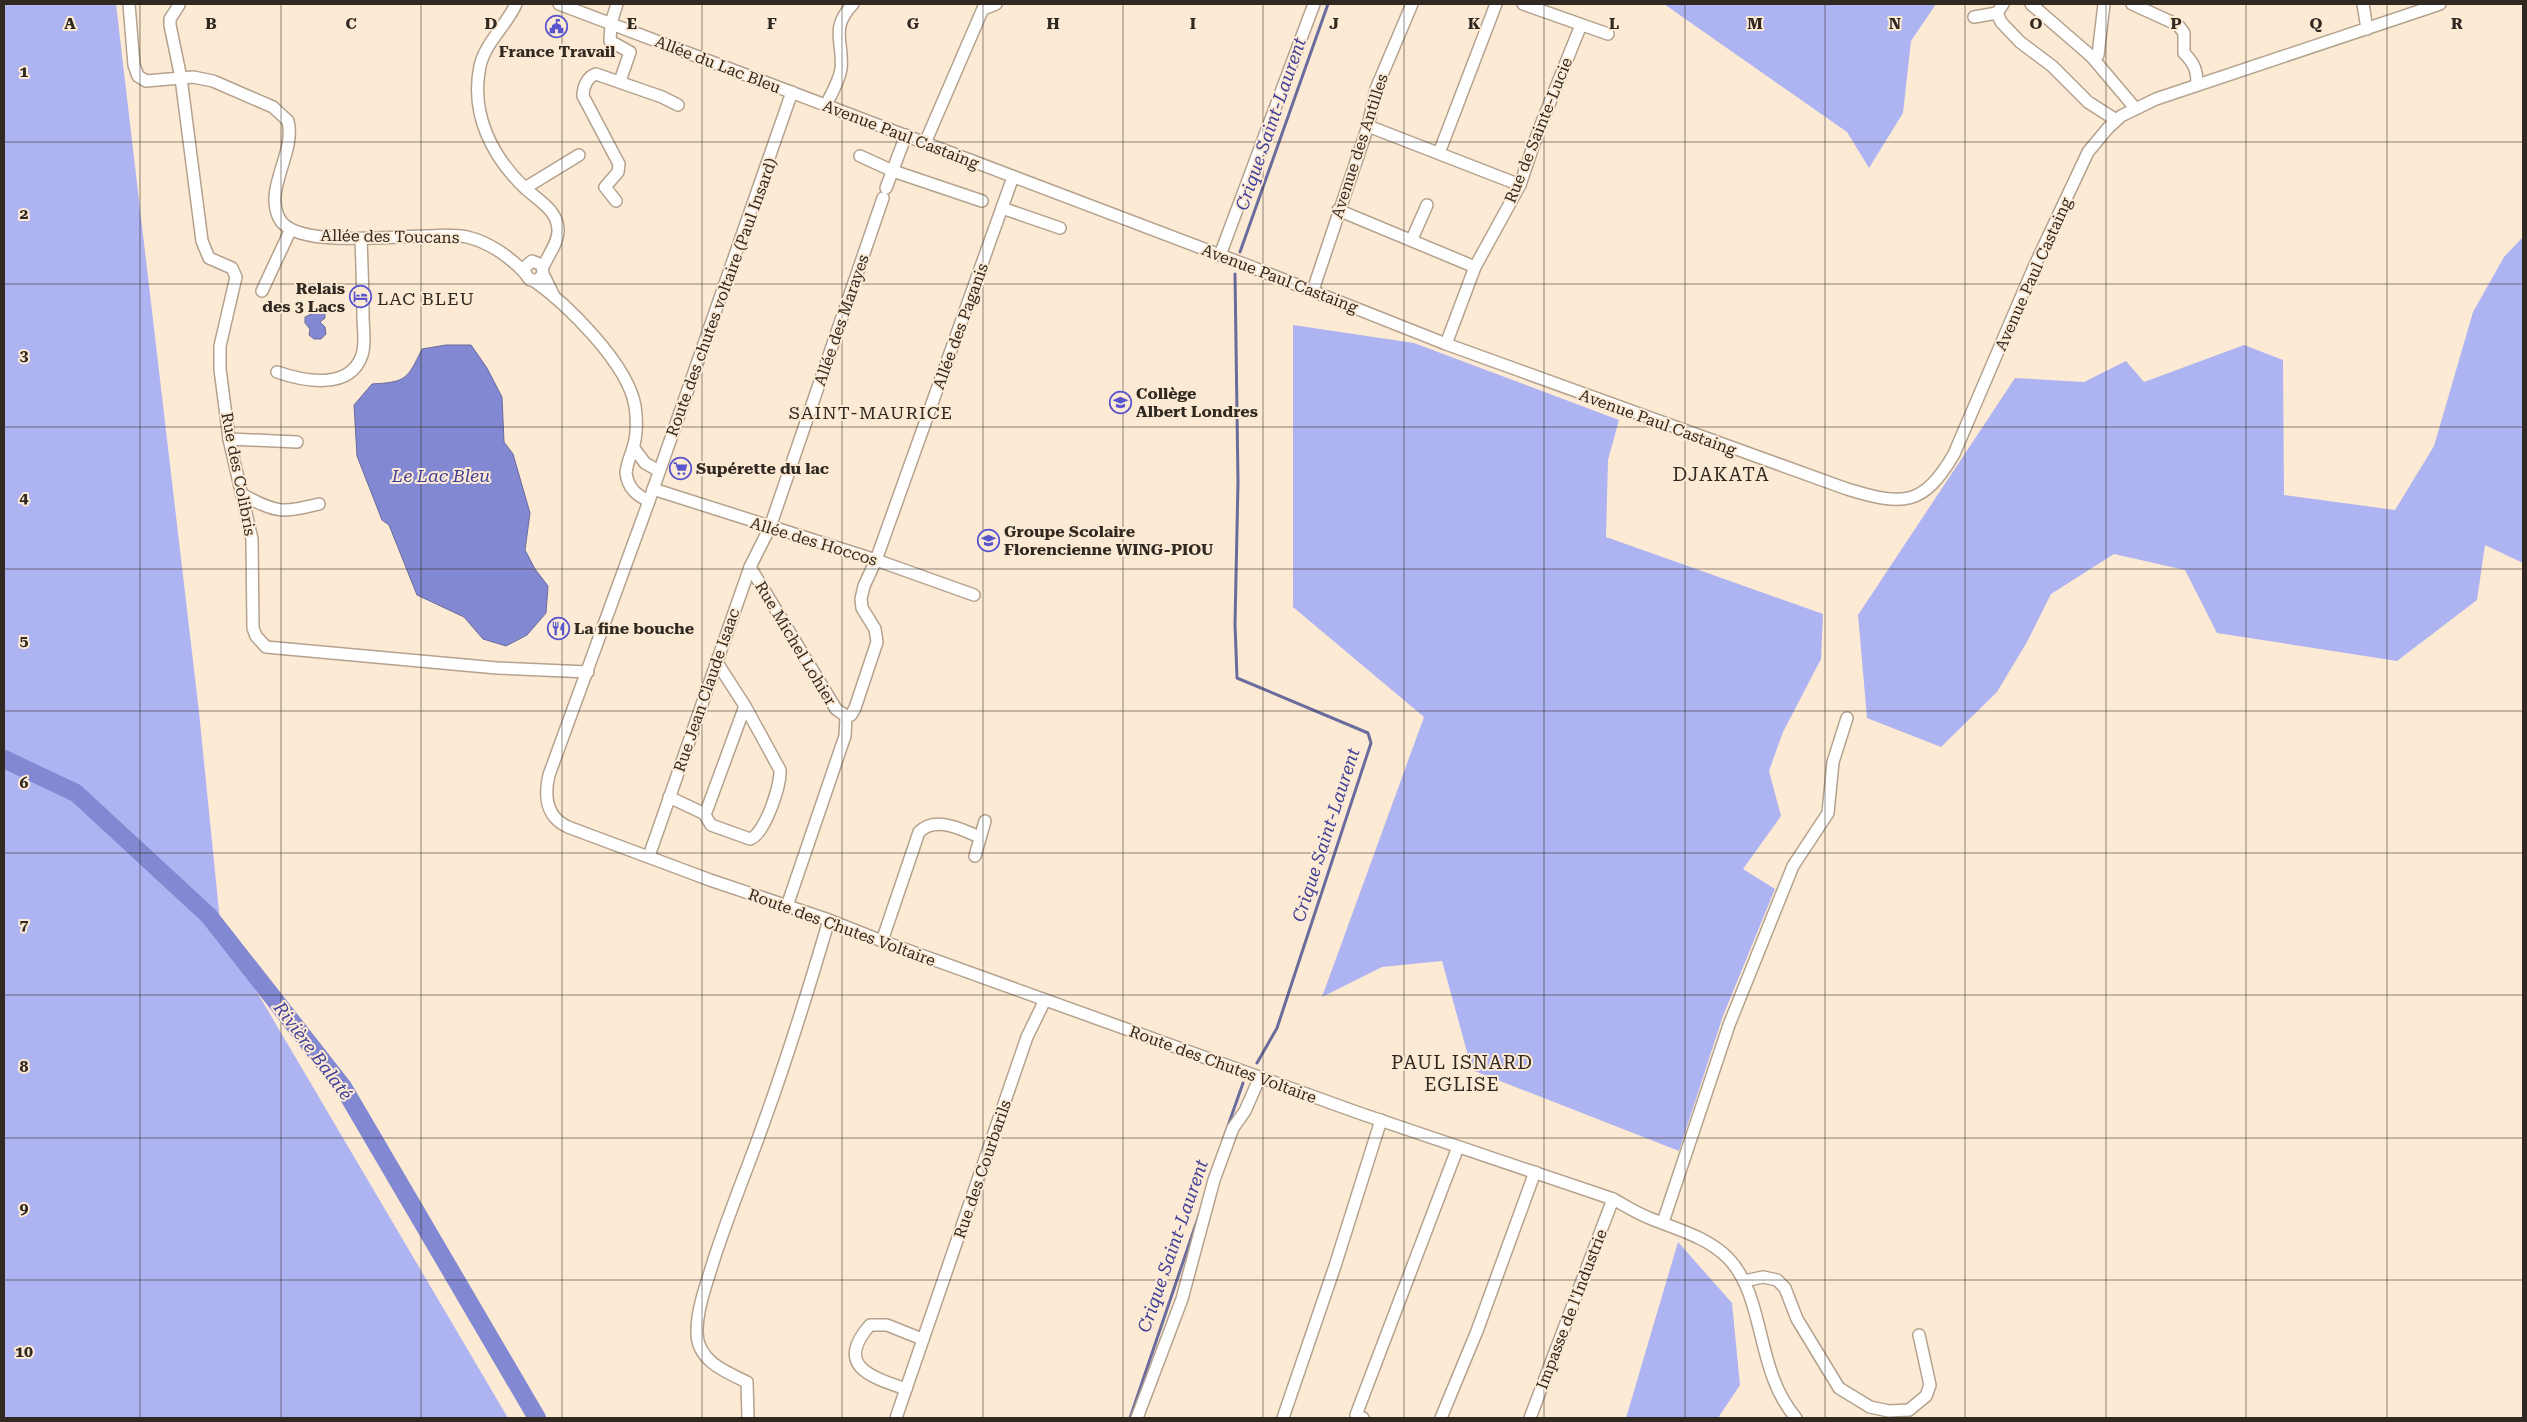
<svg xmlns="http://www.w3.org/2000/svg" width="2527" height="1422" font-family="'Roboto Serif',serif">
<rect width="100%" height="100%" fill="#fdead4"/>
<g fill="#aeb4f2">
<polygon points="4,4 116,4 199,712 221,931 508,1418 4,1418"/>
<polygon points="1664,4 1936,4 1911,41 1903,113 1869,168 1847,132"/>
<polygon points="2523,237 2523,563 2485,545 2477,600 2397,661 2217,633 2185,570 2114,554 2051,594 2027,642 1997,692 1941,747 1867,718 1858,615 2015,378 2084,382 2126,361 2144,382 2244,345 2283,360 2284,495 2395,510 2434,446 2473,312 2504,257"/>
<polygon points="1293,325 1414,343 1619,420 1608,460 1606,537 1823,614 1821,659 1783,732 1769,771 1781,816 1743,869 1775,889 1723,1016 1679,1151 1472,1070 1442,961 1382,967 1322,997 1424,717 1293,607"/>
<polygon points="1678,1242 1732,1303 1740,1385 1718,1418 1626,1418"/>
</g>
<g fill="#8288d2" stroke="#696c9d">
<polygon points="320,310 325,314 325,318 320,322 325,327 326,334 321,339 314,339 309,335 310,329 305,323 305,317"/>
<path d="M 446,345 L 471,345 L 487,368 L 502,397 L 504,442 L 513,454 L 530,513 L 525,550 L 535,569 L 548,586 L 546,613 L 527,635 L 506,646 L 483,639 L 464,617 L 417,595 L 389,525 L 382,520 L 357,456 L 354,405 L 372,384 C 406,382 407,380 422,349 Z"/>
</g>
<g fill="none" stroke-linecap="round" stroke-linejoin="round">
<g stroke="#696c9d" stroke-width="3">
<polyline points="1240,252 1328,4"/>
<polyline points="1235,274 1238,482 1235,624 1237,678 1368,733 1371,743 1277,1028 1257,1063"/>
<polyline points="1223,1140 1243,1083"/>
<polyline points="1130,1418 1199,1215"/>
</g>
<polyline stroke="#8288d2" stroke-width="18" points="4,759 76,793 209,916 343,1087 537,1418"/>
<defs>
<g id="minor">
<path d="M 129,4 L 134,65 L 138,76 L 146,81 L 193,77 L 213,81 L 273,107 L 288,121 C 296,153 264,188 279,218 C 297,255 429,229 467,237 C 489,242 510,257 525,273"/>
<path d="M 516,4 C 506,26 485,43 480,66 C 470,114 492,157 526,189 C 538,200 557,210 558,229 C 559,242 548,255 543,267"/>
<path d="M 559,4 L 1249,266 L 1446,344 L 1847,489 C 1903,506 1923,507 1954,454 L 2034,267 L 2088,152 L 2108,128 L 2121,116 L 2156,99 L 2440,4"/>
<polyline points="617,4 611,23 610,41 630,52 620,81"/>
<polyline points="1523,4 1608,34"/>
<polyline points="2031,4 2091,56 2135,108"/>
<path d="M 2132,4 L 2178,25 L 2184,33 L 2184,53 C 2195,64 2197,71 2197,85"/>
<polyline points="2363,4 2367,29"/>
<polyline points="179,5 170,19 170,25 181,78 202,241 209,258 232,268 236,277 220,346 220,369 229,439 252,539 253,628 256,636 266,647 497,668 588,672"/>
<polyline points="983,9 996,4"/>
<polyline points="1997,13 2001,22 2020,42 2052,66 2088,102 2116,120"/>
<polyline points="1974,17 1997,13 2003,4"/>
<polyline points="2091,56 2098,55 2104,4"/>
<path d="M 792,92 L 649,501 L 549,775 C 544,796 546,817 568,827 L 710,880 L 829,920 L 882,941 L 1359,1113 L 1613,1199 C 1624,1205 1635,1212 1647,1217 C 1675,1229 1706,1236 1728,1258 C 1766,1297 1755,1371 1796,1418"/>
<path d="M 826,105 C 831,94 839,82 841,69 C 844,42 829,29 853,4"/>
<polyline points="1368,126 1520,185"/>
<polyline points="925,143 985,4"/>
<polyline points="1439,153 1496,4"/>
<polyline points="860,156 893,171 982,201"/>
<polyline points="525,188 579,155"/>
<polyline points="886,188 906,135"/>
<path d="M 616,201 L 605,187 L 618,172 L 619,164 L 583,96 C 583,87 587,77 596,74 L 662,97 L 678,105"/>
<polyline points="1002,208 1060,228"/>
<polyline points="1338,210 1475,267"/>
<polyline points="1412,239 1427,205"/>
<polyline points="1220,255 1314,4"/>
<polyline points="543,274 538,280 530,280 525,273 525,267 532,261 542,265 543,274 553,294"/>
<path d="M 533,280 C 567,304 628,364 635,406 C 637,418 637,436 633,448 C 630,457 627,463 626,473 C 628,488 636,495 649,501"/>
<polyline points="1313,290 1368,126 1376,89 1412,4"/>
<polyline points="262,291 290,231"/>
<polyline points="1446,344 1475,267 1520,185 1538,132 1581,25"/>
<path d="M 277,372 C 303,381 350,391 362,355 C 366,343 363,328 363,316 C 363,290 362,265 361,239"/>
<polyline points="229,439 297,442"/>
<polyline points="633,447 645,463 659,471"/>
<polyline points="653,489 876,560 974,595"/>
<path d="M 243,495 C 278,513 281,513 319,504"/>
<polyline points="750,567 836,709 846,716"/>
<path d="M 716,661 L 745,706 L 780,770 C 781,785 765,834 750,839 L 711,825 L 705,815 L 745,706"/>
<polyline points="846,716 851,715 855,708 877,642 875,629 862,608 861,599 864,586 876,560 1013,177"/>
<polyline points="669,797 705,814"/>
<polyline points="649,856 750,567 770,527 883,198"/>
<polyline points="975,856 985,821"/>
<polyline points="787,906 845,736 846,716"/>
<path d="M 882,941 L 919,832 C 936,815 962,830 980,837"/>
<polyline points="1663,1222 1729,1025 1793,866 1828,813 1833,762 1847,718"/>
<polyline points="1744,1281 1763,1277 1777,1280 1785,1288 1797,1319 1839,1388 1870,1407 1889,1411 1909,1410 1926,1396 1930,1385 1919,1335"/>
<path d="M 906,1389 C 871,1377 834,1366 870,1325 L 887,1325 L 922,1339"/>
<path d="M 748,1418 L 747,1382 C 725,1372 696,1360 697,1331 C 697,1312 704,1291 710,1272 C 725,1222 746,1173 764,1122 C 788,1056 809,988 829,920"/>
<polyline points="896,1418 1027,1037 1045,1000"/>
<polyline points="1137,1418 1182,1299 1214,1180 1233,1128 1245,1111 1260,1077"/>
<polyline points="1283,1418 1335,1266 1381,1120"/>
<polyline points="1363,1418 1356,1415 1458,1147"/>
<polyline points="1441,1418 1477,1331 1535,1172"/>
<polyline points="1530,1418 1613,1199"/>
</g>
</defs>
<use href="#minor" stroke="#b4a28e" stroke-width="14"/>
<use href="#minor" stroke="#fff" stroke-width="11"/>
</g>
<path fill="none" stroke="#302921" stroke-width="1" stroke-opacity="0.55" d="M 140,4 L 140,1418M 281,4 L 281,1418M 421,4 L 421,1418M 562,4 L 562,1418M 702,4 L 702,1418M 842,4 L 842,1418M 983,4 L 983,1418M 1123,4 L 1123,1418M 1263,4 L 1263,1418M 1404,4 L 1404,1418M 1544,4 L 1544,1418M 1685,4 L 1685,1418M 1825,4 L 1825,1418M 1965,4 L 1965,1418M 2106,4 L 2106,1418M 2246,4 L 2246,1418M 2387,4 L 2387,1418M 4,142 L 2523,142M 4,284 L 2523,284M 4,427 L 2523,427M 4,569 L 2523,569M 4,711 L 2523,711M 4,853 L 2523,853M 4,995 L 2523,995M 4,1138 L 2523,1138M 4,1280 L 2523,1280"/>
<defs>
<symbol id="civic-ring" viewBox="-11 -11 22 22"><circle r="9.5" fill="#fdead4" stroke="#5855cd" stroke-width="1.5"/><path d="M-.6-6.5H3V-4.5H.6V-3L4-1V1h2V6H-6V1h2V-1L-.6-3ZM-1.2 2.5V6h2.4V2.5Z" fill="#5855cd"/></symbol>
<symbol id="hotel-ring" viewBox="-11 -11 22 22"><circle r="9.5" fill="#fdead4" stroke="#5855cd" stroke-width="1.5"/><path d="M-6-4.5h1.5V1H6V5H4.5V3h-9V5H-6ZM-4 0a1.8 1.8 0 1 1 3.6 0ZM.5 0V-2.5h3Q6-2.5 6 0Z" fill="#5855cd"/></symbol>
<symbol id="school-ring" viewBox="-11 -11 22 22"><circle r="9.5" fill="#fdead4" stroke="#5855cd" stroke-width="1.5"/><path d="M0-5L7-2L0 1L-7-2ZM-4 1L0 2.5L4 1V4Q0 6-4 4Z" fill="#5855cd"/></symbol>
<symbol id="supermarket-ring" viewBox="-11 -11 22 22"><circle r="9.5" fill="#fdead4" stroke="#5855cd" stroke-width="1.5"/><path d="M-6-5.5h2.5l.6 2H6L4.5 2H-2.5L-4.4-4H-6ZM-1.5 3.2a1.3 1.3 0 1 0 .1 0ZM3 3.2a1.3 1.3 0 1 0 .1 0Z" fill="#5855cd"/></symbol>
<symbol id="restaurant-ring" viewBox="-11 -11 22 22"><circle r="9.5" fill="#fdead4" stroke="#5855cd" stroke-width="1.5"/><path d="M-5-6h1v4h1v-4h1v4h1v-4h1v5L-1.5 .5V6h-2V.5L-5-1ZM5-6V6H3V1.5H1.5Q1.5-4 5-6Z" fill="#5855cd"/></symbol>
</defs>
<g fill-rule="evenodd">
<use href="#civic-ring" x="544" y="14" width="25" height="25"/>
<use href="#hotel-ring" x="348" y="284" width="25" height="25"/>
<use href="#school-ring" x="1108" y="390" width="25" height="25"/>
<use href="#supermarket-ring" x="668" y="456" width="25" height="25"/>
<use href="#school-ring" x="976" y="528" width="25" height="25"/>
<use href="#restaurant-ring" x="546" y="616" width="25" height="25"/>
</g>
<g text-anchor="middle" stroke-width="4" stroke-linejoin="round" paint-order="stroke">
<g font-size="16" font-weight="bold" fill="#302921" stroke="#fdead4" text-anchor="start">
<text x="557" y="57" text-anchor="middle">France Travail</text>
<text x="345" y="294" text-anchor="end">Relais<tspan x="345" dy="18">des 3 Lacs</tspan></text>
<text x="1136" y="399">Collège<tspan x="1136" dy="18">Albert Londres</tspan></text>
<text x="696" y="474">Supérette du lac</text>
<text x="1004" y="537">Groupe Scolaire<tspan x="1004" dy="18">Florencienne WING-PIOU</tspan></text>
<text x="574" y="634">La fine bouche</text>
</g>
<g font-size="16" fill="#302921" stroke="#fdead4">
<text transform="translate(718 64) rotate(21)" y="6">Allée du Lac Bleu</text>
<text transform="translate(1538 130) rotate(-68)" y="6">Rue de Sainte-Lucie</text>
<text transform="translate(901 134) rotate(21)" y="6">Avenue Paul Castaing</text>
<text transform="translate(1359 146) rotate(-72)" y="6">Avenue des Antilles</text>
<text transform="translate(390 236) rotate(1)" y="6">Allée des Toucans</text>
<text transform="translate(2033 274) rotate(-66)" y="6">Avenue Paul Castaing</text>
<text transform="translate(1280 278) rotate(21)" y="6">Avenue Paul Castaing</text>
<text transform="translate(721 297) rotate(-70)" y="6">Route des chutes voltaire (Paul Insard)</text>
<text transform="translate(841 320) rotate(-71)" y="6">Allée des Marayes</text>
<text transform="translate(960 326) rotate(-70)" y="6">Allée des Paganis</text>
<text transform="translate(1658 422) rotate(20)" y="6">Avenue Paul Castaing</text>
<text transform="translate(239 474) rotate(79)" y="6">Rue des Colibris</text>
<text transform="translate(814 541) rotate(17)" y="6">Allée des Hoccos</text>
<text transform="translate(796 643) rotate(59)" y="6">Rue Michel Lohier</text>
<text transform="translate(706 690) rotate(-71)" y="6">Rue Jean Claude Isaac</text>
<text transform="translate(842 927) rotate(20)" y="6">Route des Chutes Voltaire</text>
<text transform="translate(1223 1064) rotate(20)" y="6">Route des Chutes Voltaire</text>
<text transform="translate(982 1169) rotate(-71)" y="6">Rue des Courbarils</text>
<text transform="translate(1571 1309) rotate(-69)" y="6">Impasse de l'Industrie</text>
</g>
<g font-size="18" font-style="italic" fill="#414098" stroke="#fdead4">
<text transform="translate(1271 124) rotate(-71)" y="6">Crique Saint-Laurent</text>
<text x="441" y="482">Le Lac Bleu</text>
<text transform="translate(1326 835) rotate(-72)" y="6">Crique Saint-Laurent</text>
<text transform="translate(313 1051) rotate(53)" y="6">Rivière Balaté</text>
<text transform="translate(1173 1246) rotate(-71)" y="6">Crique Saint-Laurent</text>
</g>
<g font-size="18" letter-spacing="1" fill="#302921" stroke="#fdead4">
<text x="426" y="305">LAC BLEU</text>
<text x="871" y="419">SAINT-MAURICE</text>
</g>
<g font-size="19" letter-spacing="1" fill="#302921" stroke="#fdead4">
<text x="1721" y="481">DJAKATA</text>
<text x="1462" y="1069">PAUL ISNARD<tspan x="1462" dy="22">EGLISE</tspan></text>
</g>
</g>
<g font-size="16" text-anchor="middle" font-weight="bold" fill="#302921" stroke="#fdead4" stroke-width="4" stroke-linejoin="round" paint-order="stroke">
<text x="70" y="29">A</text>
<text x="211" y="29">B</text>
<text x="351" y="29">C</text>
<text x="491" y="29">D</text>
<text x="632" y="29">E</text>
<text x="772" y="29">F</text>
<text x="913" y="29">G</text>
<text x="1053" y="29">H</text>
<text x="1193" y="29">I</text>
<text x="1334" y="29">J</text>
<text x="1474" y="29">K</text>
<text x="1614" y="29">L</text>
<text x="1755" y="29">M</text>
<text x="1895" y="29">N</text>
<text x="2036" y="29">O</text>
<text x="2176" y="29">P</text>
<text x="2316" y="29">Q</text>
<text x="2457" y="29">R</text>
<text x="24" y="77">1</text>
<text x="24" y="219">2</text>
<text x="24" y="361">3</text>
<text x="24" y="503">4</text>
<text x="24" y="646">5</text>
<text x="24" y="788">6</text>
<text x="24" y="930">7</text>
<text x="24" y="1072">8</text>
<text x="24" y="1214">9</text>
<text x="24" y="1357">10</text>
</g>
<rect width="2527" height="1422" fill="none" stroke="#302921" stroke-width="10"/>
</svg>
